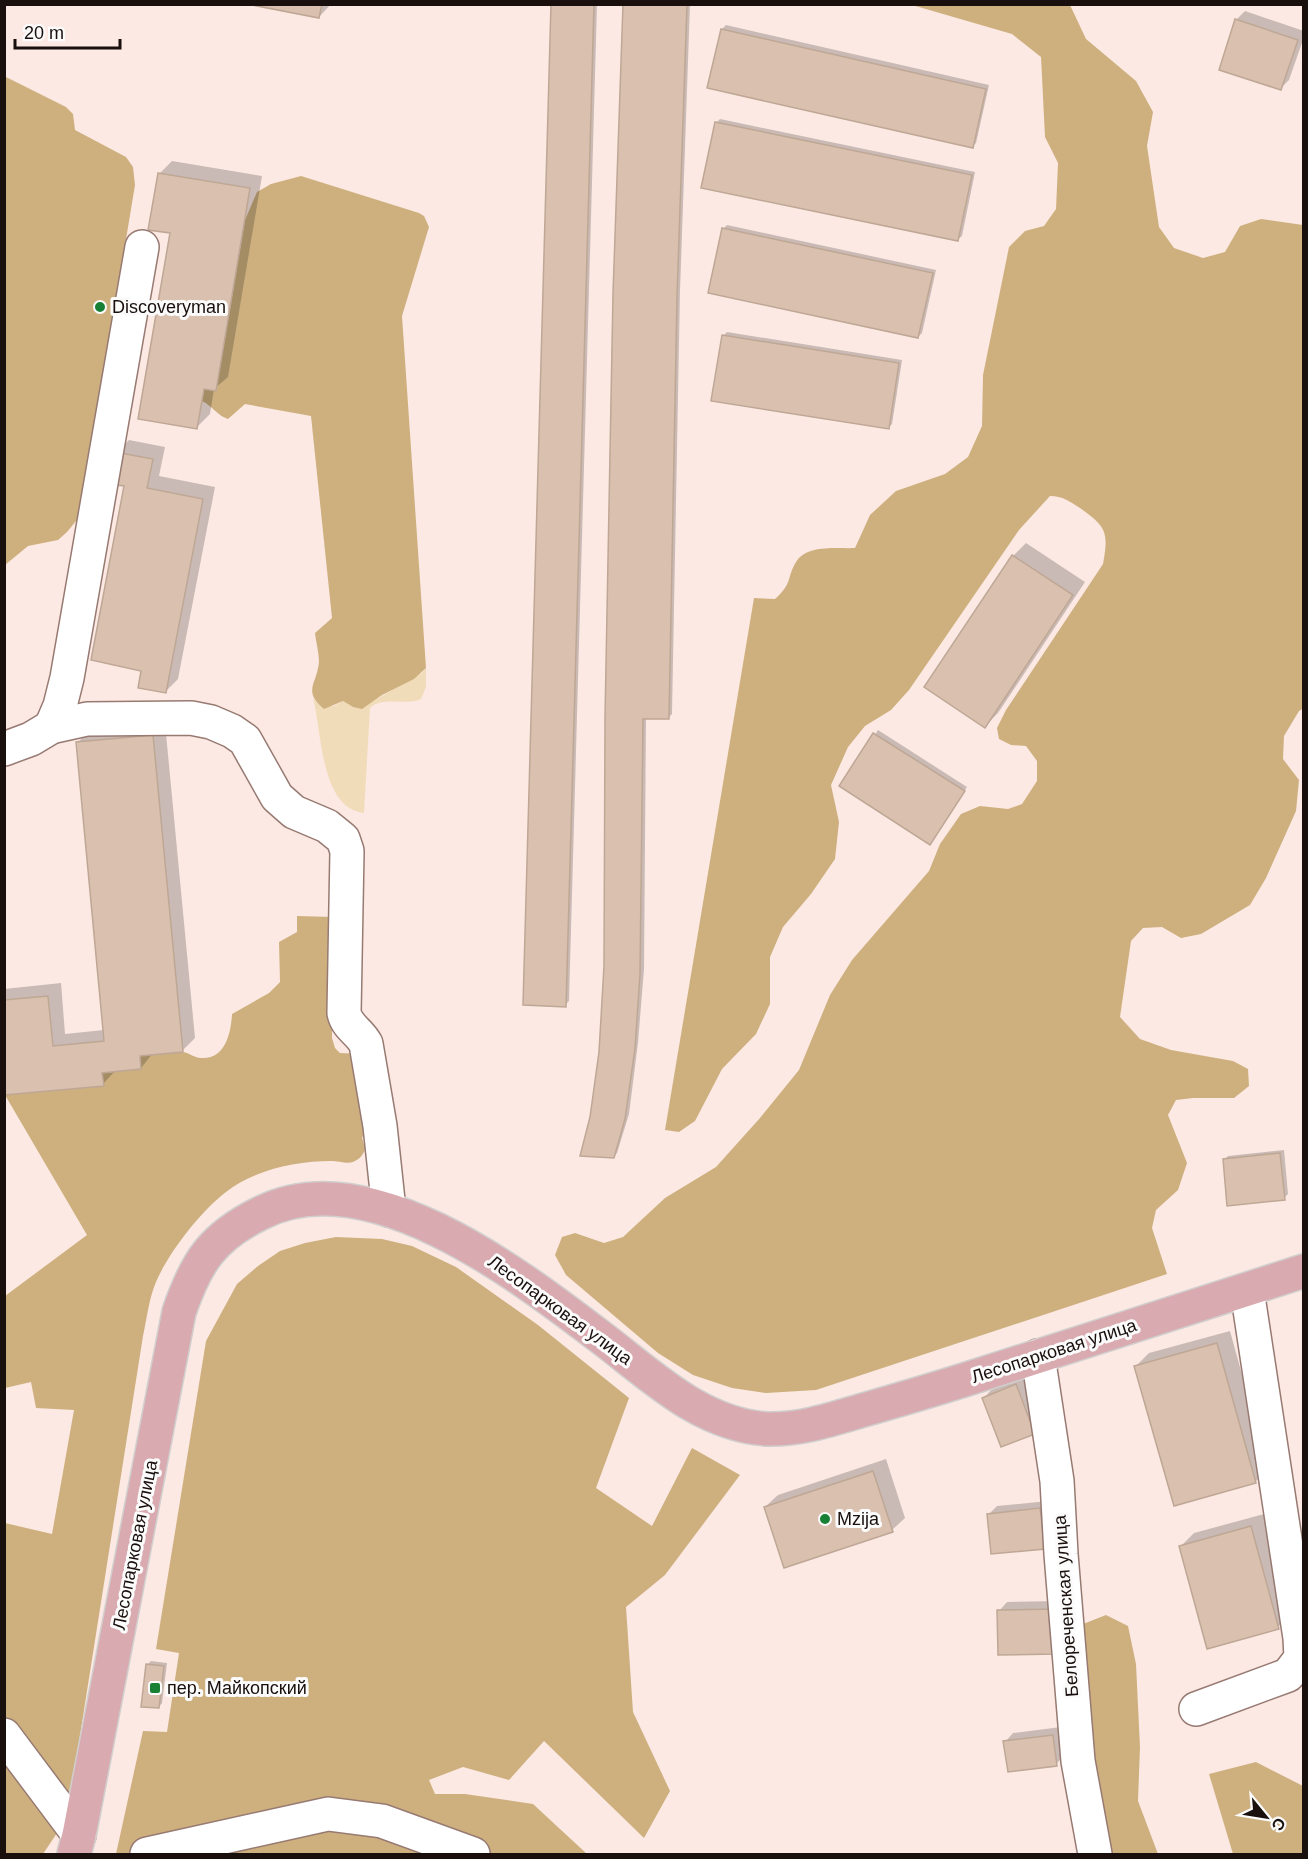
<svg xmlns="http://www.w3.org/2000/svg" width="1308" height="1859" font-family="Arial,sans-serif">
<rect width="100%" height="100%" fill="#fce9e3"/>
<path fill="#f1dcba" d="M 426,668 L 426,687 L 421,699 C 406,706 383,696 370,708 L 364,813 C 320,808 322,731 313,698 L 318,704 L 334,706 L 343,701 L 353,707 L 375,700 L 422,673 Z"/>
<g fill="#ceb07f">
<path d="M 912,5 L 1070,5 L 1086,39 L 1136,81 L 1153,112 L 1147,146 L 1159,227 L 1174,248 L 1203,258 L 1225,252 L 1240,226 L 1261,219 L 1303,225 L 1304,708 L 1299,711 L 1284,736 L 1283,759 L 1299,780 L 1296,811 L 1266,878 L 1250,905 L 1201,934 L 1181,938 L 1162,927 L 1143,928 L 1131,941 L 1120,1017 L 1140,1039 L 1171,1050 L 1233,1061 L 1248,1069 L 1249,1086 L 1234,1098 L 1193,1098 L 1176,1100 L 1168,1115 L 1187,1163 L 1178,1190 L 1156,1210 L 1152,1228 L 1167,1274 L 816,1390 L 766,1393 L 732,1388 L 693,1375 L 658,1353 L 566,1275 L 555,1255 L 562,1237 L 575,1233 L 604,1243 L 623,1237 L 665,1198 L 716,1167 L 760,1118 L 799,1070 L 830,995 L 852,960 L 929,871 L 940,844 L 961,814 L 980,806 L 1008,809 L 1022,804 L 1037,781 L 1037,761 L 1026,746 L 1011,745 L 999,739 L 997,728 L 1006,710 L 1103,564 C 1109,531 1106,527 1080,508 C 1069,501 1063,496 1050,496 L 1019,530 L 909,690 L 891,710 L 865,726 L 848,747 L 831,785 L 839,822 L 835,859 L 811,894 L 783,927 L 770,957 L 770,1004 L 756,1034 L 722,1069 L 695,1121 L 679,1132 L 665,1130 L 754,598 L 775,599 C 793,583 786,579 796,562 C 807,544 838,549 855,548 L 870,515 L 896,491 L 945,474 L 968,457 L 982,426 L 983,375 L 1009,247 L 1025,231 L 1044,226 L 1056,209 L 1058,163 L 1045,137 L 1041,57 L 1012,34 Z"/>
<polygon points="4,76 66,107 73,114 75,130 126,157 133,167 135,185 82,505 76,521 67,532 58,540 28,546 5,565"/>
<path d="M 301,176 L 419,213 L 424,216 L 429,227 L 402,316 L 426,668 L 414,679 L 382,695 L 362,709 L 353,707 L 343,701 L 324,709 C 302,691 317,684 319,662 C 319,653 316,642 315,633 L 332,618 L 311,416 L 245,404 L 228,419 C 218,416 212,406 202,401 L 204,389 L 216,391 L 245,220 L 257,192 L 271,184 Z"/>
<path d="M 297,916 L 332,917 L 332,1038 L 335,1048 L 340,1053 L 363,1054 L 367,1135 L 362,1137 L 365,1149 C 363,1155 360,1159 353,1162 C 347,1164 338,1161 331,1161 C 296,1161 254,1170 226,1192 C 200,1212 169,1252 156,1282 C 149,1298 147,1318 143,1336 L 67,1818 L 43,1854 L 5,1854 L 5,1523 L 52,1534 L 74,1410 L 36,1408 L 31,1382 L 5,1388 L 5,1296 L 87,1235 L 5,1095 L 104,1085 L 102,1073 L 141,1069 L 140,1056 C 153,1055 170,1051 183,1052 C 189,1053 195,1058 201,1058 C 225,1060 231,1033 232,1014 L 269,993 L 280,982 L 279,942 L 297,932 Z"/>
<polygon points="336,1237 382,1239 412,1246 456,1267 538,1325 629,1398 596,1488 652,1526 692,1448 740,1475 665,1575 626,1607 633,1712 670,1791 644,1838 544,1741 509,1780 463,1767 429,1780 435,1794 465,1794 533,1804 587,1854 116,1854 143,1731 167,1732 179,1653 156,1649 206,1341 237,1284 258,1266 280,1251 305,1243"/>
<polygon points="1106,1615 1128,1626 1136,1664 1140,1747 1138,1801 1158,1854 1101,1854 1078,1626"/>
<polygon points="1256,1762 1303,1786 1303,1854 1233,1854 1209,1774"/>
</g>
<g fill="#0003">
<polygon points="255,4 331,4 319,17"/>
<polygon points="552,4 597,4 569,1001 565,1005"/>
<polygon points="625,4 690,4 680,291 672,714 668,718 646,717 644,969 638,1043 629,1114 617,1153 613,1157 592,1117 600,1052 606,966"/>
<polygon points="1245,11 1304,31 1304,37 1289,80 1281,88 1236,20"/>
<polygon points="726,25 989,85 976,143 972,147 722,29"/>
<polygon points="720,119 975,172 962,236 958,239 716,123"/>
<polygon points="172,161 262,176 228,377 214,389 210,414 197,427 171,232 159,174"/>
<polygon points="727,225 936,270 922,333 918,337 723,229"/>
<polygon points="727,332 902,360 892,424 888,428 723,336"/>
<polygon points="129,440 165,447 159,476 215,487 178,679 165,692 126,485 116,453"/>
<polygon points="1026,543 1085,582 998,713 985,726 926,687 1013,556"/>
<polygon points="165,723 195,1038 182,1051 153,1053 141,1068 116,1070 103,1084 5,1093 4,989 61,983 65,1034 104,1030 77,743 90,730"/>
<polygon points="878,730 967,787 930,843 841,786"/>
<polygon points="1284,1150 1288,1194 1284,1198 1224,1160 1228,1156"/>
<polygon points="1230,1331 1268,1469 1255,1482 1136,1366 1149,1353"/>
<polygon points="1025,1377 1035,1433 984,1398 992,1389"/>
<polygon points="886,1459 905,1518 892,1530 765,1507 778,1495"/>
<polygon points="1048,1501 1044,1548 989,1514 997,1506"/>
<polygon points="1264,1514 1291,1615 1278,1627 1181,1546 1194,1533"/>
<polygon points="1062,1601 999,1654 999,1611 1007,1602"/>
<polygon points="151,1661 167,1663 162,1703 159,1707 147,1665"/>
<polygon points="1061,1727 1064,1756 1056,1764 1005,1742 1013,1733"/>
</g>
<g fill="#dac1af" stroke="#bfa795" stroke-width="1.5">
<polygon points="247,4 322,4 319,18"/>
<polygon points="551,4 594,4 566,1007 523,1005"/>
<polygon points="623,4 687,4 677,296 669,719 643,719 640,974 635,1048 625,1119 614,1158 580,1156 590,1117 599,1052 604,966 605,718 613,294"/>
<polygon points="1235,19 1298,40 1281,90 1219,70"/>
<polygon points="721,29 986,89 973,148 707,88"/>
<polygon points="715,122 972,175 958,241 701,188"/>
<polygon points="158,173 250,188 216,391 204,389 197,429 138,419 170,233 148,230"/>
<polygon points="722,228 933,273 918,338 708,293"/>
<polygon points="722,335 899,363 889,429 711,401"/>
<polygon points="115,452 153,459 147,488 203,499 166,693 138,688 141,671 91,660 124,486 109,484"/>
<polygon points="1012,555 1073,595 985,728 924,687"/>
<polygon points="873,733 965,791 930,845 839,786"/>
<polygon points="153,735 183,1052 140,1056 141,1069 102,1073 104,1086 4,1095 4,1000 48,996 53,1046 104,1041 76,742"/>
<polygon points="1280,1153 1285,1200 1227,1206 1223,1159"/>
<polygon points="1217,1343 1256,1483 1174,1506 1134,1366"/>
<polygon points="1016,1384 1035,1434 1001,1447 982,1398"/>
<polygon points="873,1471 893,1532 784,1568 764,1507"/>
<polygon points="1040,1508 1045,1549 991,1554 987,1514"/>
<polygon points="1251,1526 1279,1629 1207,1649 1179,1546"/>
<polygon points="1055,1609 1055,1654 998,1655 997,1610"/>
<polygon points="146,1664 164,1666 159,1708 141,1707"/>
<polygon points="1053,1735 1057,1766 1008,1772 1003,1741"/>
</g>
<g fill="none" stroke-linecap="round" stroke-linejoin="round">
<defs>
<g id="minor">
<polyline points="51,727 60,706 67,678 142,247"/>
<path d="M 4,749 L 31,739 L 51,727 L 87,719 L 191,718 L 211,722 L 232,731 L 245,740 L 277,797 L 294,812 L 327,826 L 343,839 L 347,851 L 344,1013 C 347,1027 360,1032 366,1044 L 380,1126 L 389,1210"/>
<polyline points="1038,1356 1057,1481 1061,1554 1078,1761 1095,1854"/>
<polyline points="1196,1709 1288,1675 1301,1658 1300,1638 1247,1290"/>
<polyline points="4,1735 79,1835"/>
<polyline points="147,1854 328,1814 382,1821 473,1854"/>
</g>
<path id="major" d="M 74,1854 L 79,1835 L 179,1312 C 196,1262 212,1237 261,1213 C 370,1157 524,1279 607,1342 C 655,1379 703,1425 767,1429 C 799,1430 830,1420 860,1411 C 895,1401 929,1391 964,1380 C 1077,1344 1190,1308 1304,1271"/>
</defs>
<use href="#minor" stroke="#977a72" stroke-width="36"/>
<use href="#major" stroke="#d1cfce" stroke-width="36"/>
<use href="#minor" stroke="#fff" stroke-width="33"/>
<use href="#major" stroke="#d9aaaf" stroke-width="33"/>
</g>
<g fill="#188035" stroke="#fbfbfb" stroke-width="2">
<circle cx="100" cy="307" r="6"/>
<circle cx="825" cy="1519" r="6"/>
<rect x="149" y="1682" width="12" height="12" rx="3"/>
</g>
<g text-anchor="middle" stroke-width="6" stroke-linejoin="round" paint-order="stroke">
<g font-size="18" fill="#190f0c" stroke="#fbfbfb" text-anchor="start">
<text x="112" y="313">Discoveryman</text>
<text x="837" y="1525">Mzija</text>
<text x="167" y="1694">пер. Майкопский</text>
</g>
<g font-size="18" fill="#190f0c" stroke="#fbfbfb">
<text transform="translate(560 1310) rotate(36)" y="6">Лесопарковая улица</text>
<text transform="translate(1054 1351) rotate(-18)" y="6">Лесопарковая улица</text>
<text transform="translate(135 1545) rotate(-79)" y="6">Лесопарковая улица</text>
<text transform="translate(1066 1606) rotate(-94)" y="6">Белореченская улица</text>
</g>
</g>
<rect width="1308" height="1859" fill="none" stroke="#190f0c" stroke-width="12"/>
<g transform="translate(1266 1817) rotate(120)" stroke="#fbfbfb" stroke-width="4.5" paint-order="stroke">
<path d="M0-4.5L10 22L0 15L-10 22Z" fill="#190f0c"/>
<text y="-9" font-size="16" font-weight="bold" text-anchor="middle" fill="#190f0c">С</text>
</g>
<path d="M15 39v9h105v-9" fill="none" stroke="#190f0c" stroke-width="3"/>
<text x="24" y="39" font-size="18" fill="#190f0c" stroke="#fbfbfb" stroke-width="4.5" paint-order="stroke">20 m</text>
</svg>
